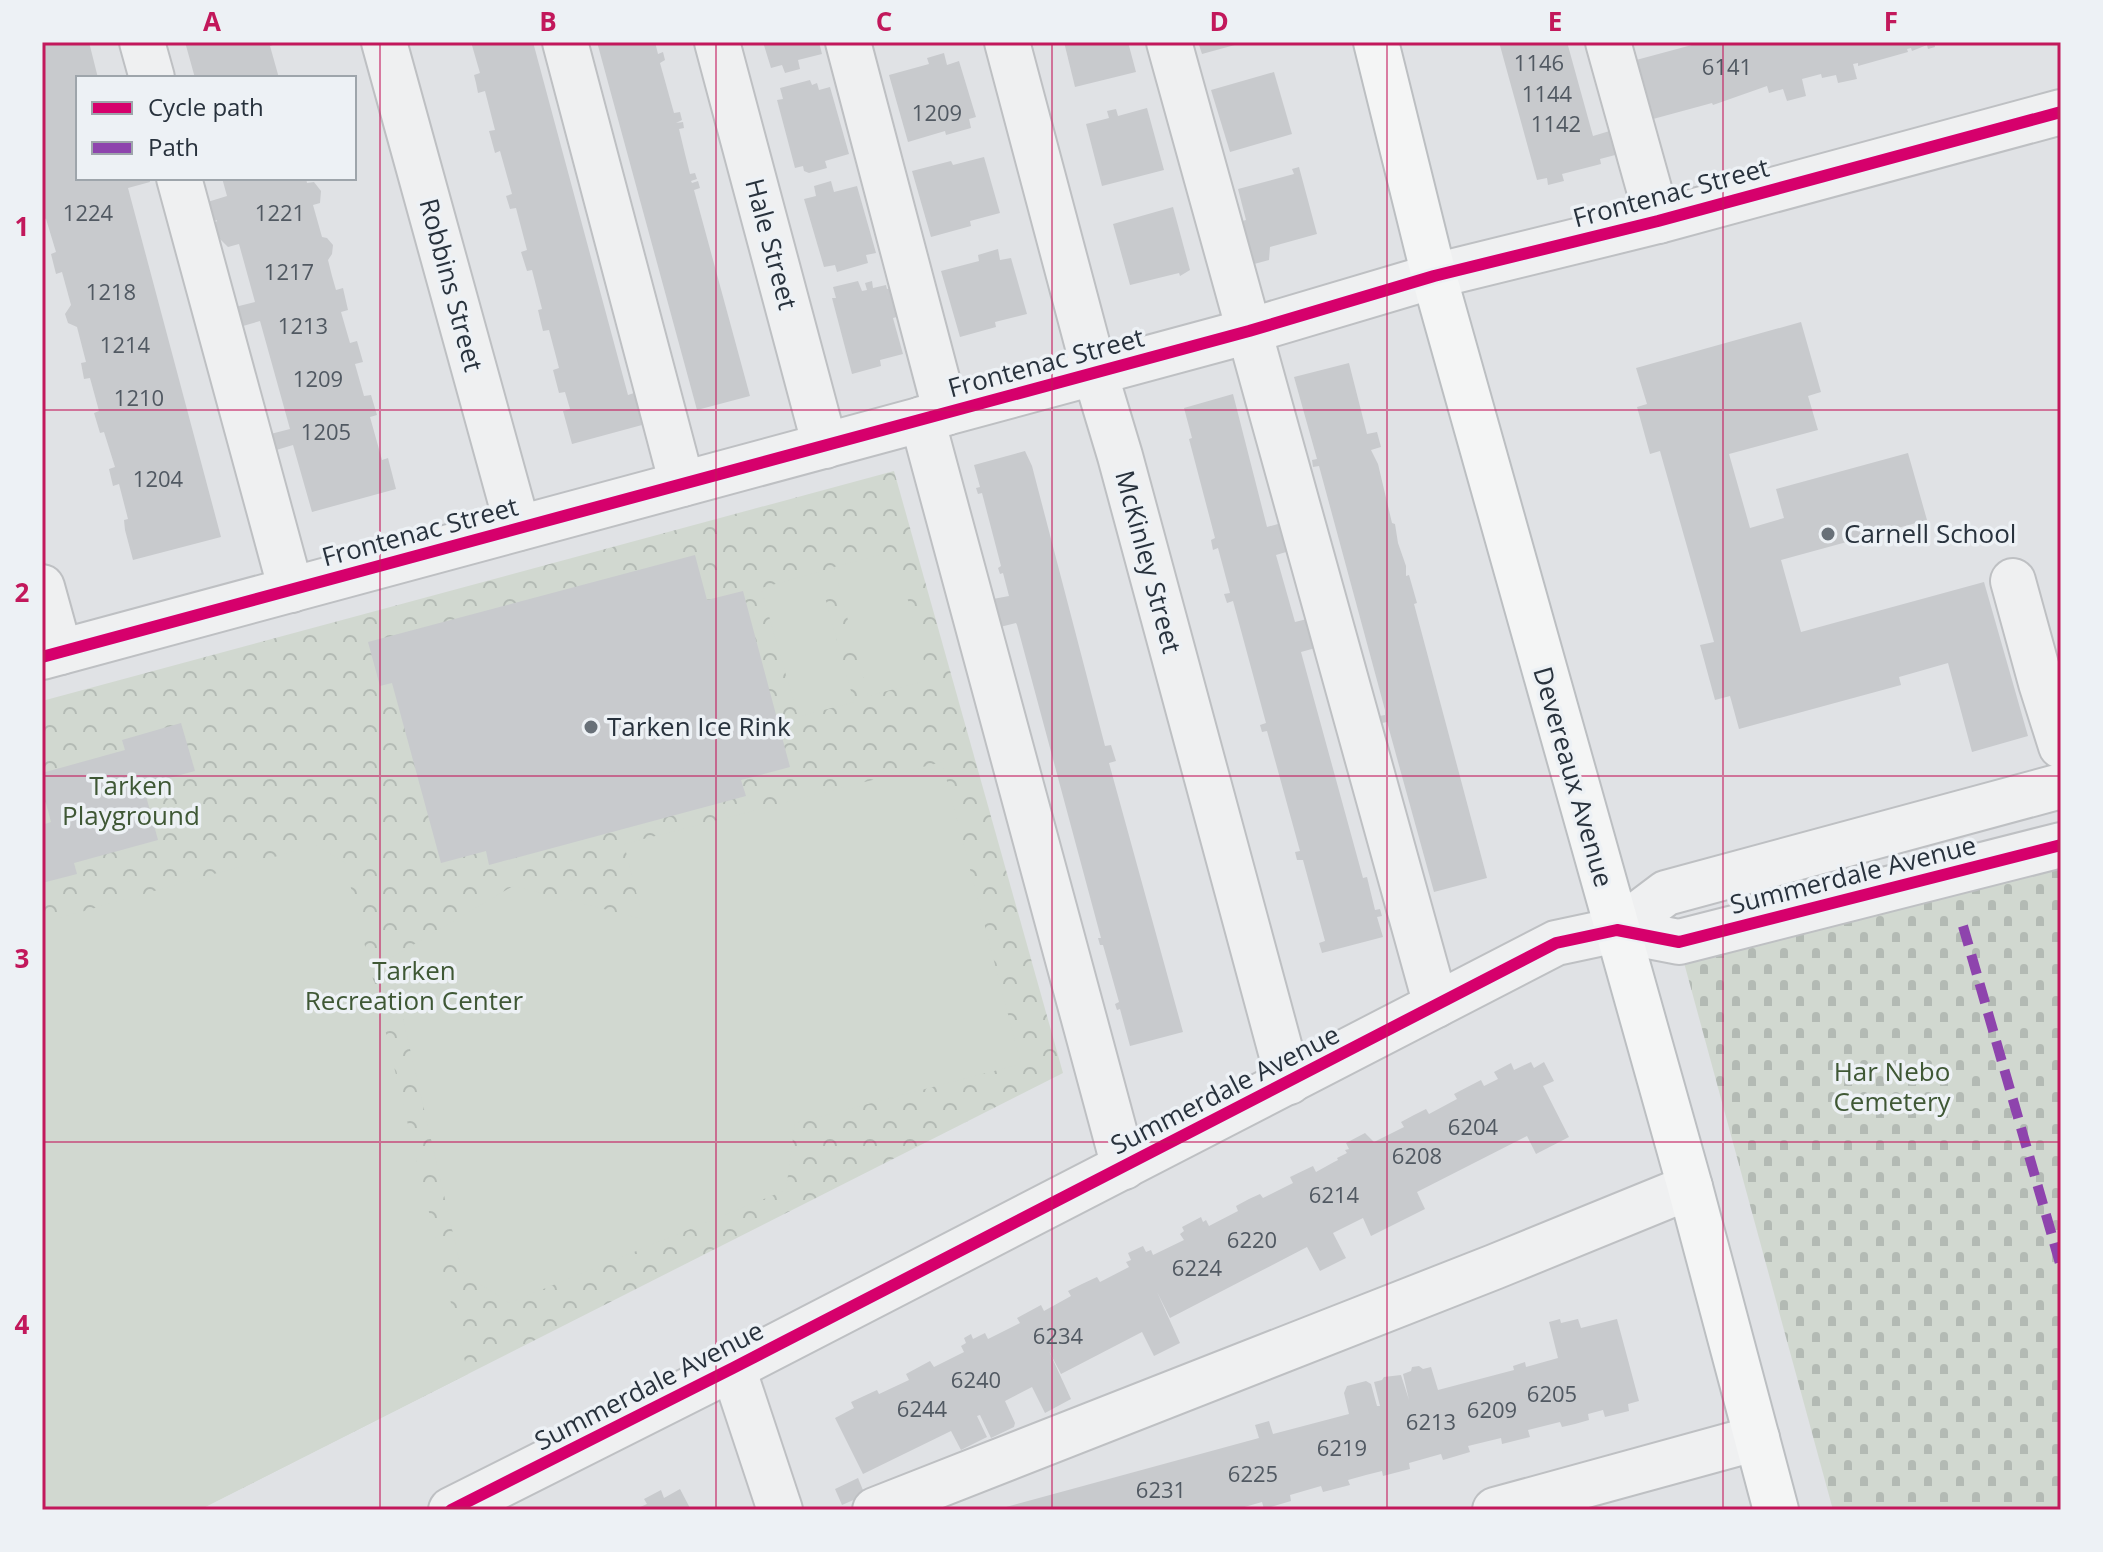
<svg xmlns="http://www.w3.org/2000/svg" width="2103" height="1552" font-family="'Open Sans',sans-serif">
<defs>
<pattern id="forest-crowns" width="20" height="18" patternUnits="userSpaceOnUse" patternTransform="scale(2)"><rect width="20" height="18" fill="#d1d8d0"/><path d="M2 6a3 3 0 1 1 6 0M12 15a3 3 0 1 1 6 0" fill="none" stroke="#b3bab4"/></pattern>
<pattern id="cemetery-stones" width="16" height="16" patternUnits="userSpaceOnUse" patternTransform="scale(2)"><rect width="16" height="16" fill="#d1d8d0"/><path d="M2 7V4a2 2 0 0 1 4 0v3zM10 15v-3a2 2 0 0 1 4 0v3z" fill="#b3bab4"/></pattern>
</defs>
<rect width="100%" height="100%" fill="#e0e2e5"/>
<polygon fill="url(#forest-crowns)" points="894,471 1063,1073 199,1510 42,1510 42,701"/>
<polygon fill="url(#cemetery-stones)" points="2061,866 2061,1510 1833,1510 1683,959"/>
<g fill="#d1d8d0">
<polygon points="895,551 929,680 868,696 834,567"/>
<polygon points="818,572 854,702 798,717 761,588"/>
<polygon points="942,762 1021,1064 795,1123 786,1190 509,1303 462,1272 389,959 513,886 643,919 624,844"/>
<polygon points="316,845 345,863 468,1374 199,1510 42,1510 42,923"/>
</g>
<g fill="#c8cacd">
<polygon points="42,42 89,42 98,78 78,78 78,178 149,178 150,182 128,188 221,537 133,560 125,530 124,520 128,519 119,484 113,486 109,469 115,467 104,432 100,433 94,413 99,411 90,378 84,379 81,363 86,362 77,327 68,323 65,314 71,305 62,272 56,274 51,254 56,252 46,219 42,217"/>
<polygon points="185,42 282,42 270,46 279,78 195,78"/>
<polygon points="471,42 533,42 628,395 634,393 642,425 572,444 563,411 570,409 565,392 559,393 553,370 559,368 549,330 543,331 541,323 538,310 542,309 532,270 527,271 521,252 527,250 516,208 510,209 506,196 512,194 500,151 495,153 489,131 495,130 485,91 478,93 476,83 474,75 480,73"/>
<polygon points="597,42 655,42 658,54 663,52 665,60 660,63 674,113 680,112 682,120 676,123 683,122 684,128 679,129 685,154 690,174 695,173 697,179 691,181 692,183 698,181 700,188 694,190 750,396 697,410"/>
<polygon points="763,42 819,42 822,54 798,60 800,69 785,73 782,65 771,68"/>
<polygon points="1064,42 1128,42 1136,72 1075,87"/>
<polygon points="1198,42 1242,42 1242,43 1202,54"/>
<polygon points="1499,42 1567,42 1593,136 1613,130 1619,154 1600,159 1601,164 1562,174 1564,181 1548,185 1547,178 1537,180"/>
<polygon points="1703,42 1934,42 1935,47 1928,49 1927,45 1912,51 1911,48 1907,49 1908,52 1858,66 1858,63 1853,64 1857,79 1838,83 1836,75 1822,78 1821,74 1802,79 1806,96 1787,101 1783,89 1769,93 1767,86 1713,105 1712,103 1642,122 1625,63"/>
<polygon points="944,53 947,65 959,61 976,117 969,119 971,128 946,135 945,131 908,142 889,75 929,64 927,58"/>
<polygon points="1274,72 1292,134 1230,152 1211,90"/>
<polygon points="810,80 812,85 817,83 819,90 830,87 849,154 825,161 827,168 809,173 804,171 803,166 795,168 777,100 783,99 780,88"/>
<polygon points="1147,108 1164,170 1102,186 1086,124 1109,118 1107,111 1116,109 1118,116"/>
<polygon points="984,157 1000,213 970,221 971,226 931,237 912,171 951,161 953,165"/>
<polygon points="1299,167 1317,234 1270,247 1269,260 1243,267 1232,224 1246,220 1238,189 1294,174 1292,169"/>
<polygon points="222,178 306,178 307,183 314,182 321,191 320,203 313,205 322,237 327,238 333,245 332,254 328,260 332,276 336,290 343,288 348,310 341,312 350,343 357,341 363,362 355,364 364,396 371,395 377,415 370,417 382,460 388,458 396,489 312,512 293,445 263,454 259,437 290,429 260,321 236,328 231,308 255,302 239,244 228,247 218,237 214,227 217,220 206,223 201,204 227,196"/>
<polygon points="831,181 834,192 857,186 876,253 866,255 868,263 837,272 835,265 824,267 804,199 816,196 814,186"/>
<polygon points="1173,207 1190,270 1180,276 1179,273 1130,285 1113,224"/>
<polygon points="998,249 1000,260 1011,258 1027,314 995,322 996,327 960,337 941,271 979,261 978,255"/>
<polygon points="858,281 862,291 867,290 865,283 872,281 873,288 886,285 887,289 900,286 908,314 893,318 903,354 880,360 881,366 852,374 832,298 836,298 833,287"/>
<polygon points="1801,322 1821,392 1808,396 1818,430 1729,454 1750,528 1784,518 1776,489 1908,453 1927,520 1781,560 1801,632 1984,582 2028,736 1972,752 1948,663 1899,677 1901,685 1739,729 1730,696 1715,700 1700,645 1714,642 1660,451 1650,454 1637,407 1647,404 1636,368"/>
<polygon points="1349,363 1367,434 1377,432 1381,447 1371,450 1378,464 1392,523 1395,524 1398,543 1406,566 1406,576 1409,575 1417,603 1414,604 1487,878 1434,892 1387,722 1382,723 1379,716 1385,715 1385,710 1319,466 1313,467 1312,460 1317,459 1294,377"/>
<polygon points="1233,394 1267,527 1285,522 1293,550 1276,555 1295,622 1311,618 1319,647 1301,652 1363,878 1367,877 1375,910 1380,909 1382,916 1377,917 1383,937 1322,953 1319,943 1325,941 1303,860 1297,860 1295,852 1300,851 1267,731 1262,732 1260,725 1266,723 1233,601 1227,603 1224,594 1230,593 1218,548 1213,550 1211,540 1215,538 1189,439 1192,438 1184,408"/>
<polygon points="1025,451 1032,466 1105,746 1111,745 1116,761 1109,763 1183,1032 1130,1046 1120,1009 1117,1010 1115,1004 1119,1002 1103,945 1100,945 1098,938 1101,938 1017,625 1016,623 1000,627 993,599 1009,596 1003,573 1000,574 998,568 1001,566 982,493 978,494 976,488 980,487 974,465"/>
<polygon points="695,555 707,600 743,591 790,767 741,780 746,796 489,865 486,851 441,863 392,683 380,686 368,642"/>
<polygon points="181,723 195,771 143,785 158,840 74,863 77,874 42,883 42,825 51,822 42,788 42,773 125,750 122,740"/>
<polygon points="1531,1062 1534,1068 1544,1062 1554,1081 1543,1086 1569,1137 1536,1154 1527,1136 1417,1192 1425,1209 1371,1236 1363,1218 1333,1233 1346,1258 1320,1271 1307,1247 1170,1318 1157,1292 1180,1343 1154,1356 1142,1332 1061,1374 1049,1351 1071,1399 1045,1413 1032,1387 1005,1401 1015,1423 1014,1427 991,1438 980,1415 977,1416 987,1437 961,1450 951,1431 863,1474 835,1418 854,1408 851,1402 877,1390 879,1394 909,1380 906,1374 930,1361 934,1367 964,1352 961,1346 966,1343 964,1338 971,1334 973,1339 985,1333 988,1339 1020,1323 1017,1318 1041,1305 1044,1311 1071,1296 1068,1291 1082,1284 1097,1277 1100,1282 1129,1267 1126,1262 1131,1260 1128,1253 1143,1246 1146,1252 1151,1250 1153,1255 1184,1240 1180,1234 1184,1231 1182,1227 1201,1217 1203,1222 1206,1220 1209,1226 1238,1211 1236,1206 1249,1199 1260,1194 1263,1198 1293,1183 1290,1177 1313,1166 1316,1172 1334,1162 1338,1160 1337,1158 1347,1153 1345,1150 1349,1149 1346,1143 1365,1133 1374,1142 1404,1127 1401,1122 1414,1115 1426,1109 1429,1114 1457,1099 1454,1094 1481,1080 1484,1086 1498,1079 1494,1072 1511,1063 1514,1070"/>
<polygon points="1560,1319 1561,1323 1578,1319 1581,1328 1617,1319 1639,1401 1628,1404 1629,1411 1605,1417 1603,1410 1588,1414 1589,1420 1575,1424 1562,1427 1560,1422 1528,1430 1530,1437 1502,1444 1501,1438 1468,1446 1470,1452 1443,1460 1441,1454 1409,1463 1410,1469 1383,1476 1382,1471 1366,1475 1348,1480 1350,1485 1323,1492 1321,1486 1290,1495 1291,1501 1264,1509 1262,1502 1234,1510 995,1510 1259,1438 1255,1425 1269,1421 1273,1434 1349,1414 1344,1393 1347,1386 1366,1381 1371,1384 1377,1406 1380,1406 1374,1382 1382,1380 1384,1377 1401,1375 1409,1400 1403,1374 1411,1371 1412,1367 1419,1366 1423,1369 1431,1367 1438,1390 1514,1370 1513,1366 1525,1362 1526,1367 1558,1358 1549,1322"/>
<polygon points="858,1478 865,1495 842,1505 835,1489"/>
<polygon points="680,1489 691,1510 639,1510 638,1508 647,1504 644,1499 661,1490 664,1498"/>
</g>
<g fill="none" stroke-linecap="round" stroke-linejoin="round">
<defs>
<g id="minor">
<polyline points="142,42 152,78"/>
<polyline points="384,42 518,528"/>
<polyline points="565,42 682,484"/>
<polyline points="717,42 825,446"/>
<polyline points="848,42 946,413"/>
<polyline points="1007,42 1095,373 1120,456 1289,1082"/>
<polyline points="1169,42 1436,1005"/>
<polyline points="1608,42 1658,221"/>
<polyline points="179,178 291,590"/>
<polyline points="922,419 1124,1167"/>
<polyline points="2013,581 2041,683 2061,746"/>
<polyline points="42,587 60,652"/>
<polyline points="42,657 1249,331 1434,276 1658,221 2061,112"/>
<polyline points="1617,930 1666,893 2061,786"/>
<polyline points="733,1368 780,1510"/>
<polyline points="451,1510 733,1368 1556,943 1617,930 1679,942 2061,845"/>
<polyline points="875,1510 1494,1267 1690,1187"/>
<polyline points="1495,1510 1757,1438"/>
</g>
<polyline id="major" points="1376,42 1434,276 1690,1187 1776,1510"/>
</defs>
<use href="#minor" stroke="#bec0c3" stroke-width="48"/>
<use href="#major" stroke="#bcbfc2" stroke-width="48"/>
<use href="#minor" stroke="#eff0f1" stroke-width="44"/>
<use href="#major" stroke="#f4f5f5" stroke-width="44"/>
<polyline stroke="#8e44ad" stroke-width="10" stroke-dasharray="20 10" stroke-linecap="butt" points="1963,926 2061,1267"/>
<defs>
<g id="cycleway">
<polyline points="42,657 1249,331 1434,276 1658,221 2061,112"/>
<polyline points="451,1510 733,1368 1556,943 1617,930 1679,942 2061,845"/>
</g>
</defs>
<use href="#cycleway" stroke="#edf1f5" stroke-width="17"/>
<use href="#cycleway" stroke="#d6006c" stroke-width="12"/>
</g>
<path fill="none" stroke="#c2185b" stroke-width="2" stroke-opacity="0.55" d="M 380,42 L 380,1510M 716,42 L 716,1510M 1052,42 L 1052,1510M 1387,42 L 1387,1510M 1723,42 L 1723,1510M 42,410 L 2061,410M 42,776 L 2061,776M 42,1142 L 2061,1142"/>
<g fill="#687078" stroke="#edf1f5" stroke-width="3">
<circle cx="1828" cy="534" r="8"/>
<circle cx="591" cy="727" r="8"/>
</g>
<g text-anchor="middle" stroke-width="7" stroke-linejoin="round" paint-order="stroke">
<g font-size="22" fill="#515962">
<text x="1539" y="71">1146</text>
<text x="1727" y="75">6141</text>
<text x="1547" y="102">1144</text>
<text x="937" y="121">1209</text>
<text x="1556" y="132">1142</text>
<text x="88" y="221">1224</text>
<text x="280" y="221">1221</text>
<text x="289" y="280">1217</text>
<text x="111" y="300">1218</text>
<text x="303" y="334">1213</text>
<text x="125" y="353">1214</text>
<text x="318" y="387">1209</text>
<text x="139" y="406">1210</text>
<text x="326" y="440">1205</text>
<text x="158" y="487">1204</text>
<text x="1473" y="1135">6204</text>
<text x="1417" y="1164">6208</text>
<text x="1334" y="1203">6214</text>
<text x="1252" y="1248">6220</text>
<text x="1197" y="1276">6224</text>
<text x="1058" y="1344">6234</text>
<text x="976" y="1388">6240</text>
<text x="1552" y="1402">6205</text>
<text x="922" y="1417">6244</text>
<text x="1492" y="1418">6209</text>
<text x="1431" y="1430">6213</text>
<text x="1342" y="1456">6219</text>
<text x="1253" y="1482">6225</text>
<text x="1161" y="1498">6231</text>
</g>
<g font-size="26" fill="#28323d" stroke="#edf1f5">
<text transform="translate(1671 193) rotate(-15)" y="9">Frontenac Street</text>
<text transform="translate(771 244) rotate(75)" y="9">Hale Street</text>
<text transform="translate(451 285) rotate(75)" y="9">Robbins Street</text>
<text transform="translate(1046 363) rotate(-15)" y="9">Frontenac Street</text>
<text transform="translate(420 532) rotate(-15)" y="9">Frontenac Street</text>
<text transform="translate(1148 562) rotate(75)" y="9">McKinley Street</text>
<text transform="translate(1573 777) rotate(74)" y="9">Devereaux Avenue</text>
<text transform="translate(1853 875) rotate(-14)" y="9">Summerdale Avenue</text>
<text transform="translate(1225 1090) rotate(-27)" y="9">Summerdale Avenue</text>
<text transform="translate(649 1386) rotate(-27)" y="9">Summerdale Avenue</text>
</g>
<g font-size="26" fill="#28323d" stroke="#edf1f5" text-anchor="start">
<text x="1844" y="543">Carnell School</text>
<text x="607" y="736">Tarken Ice Rink</text>
</g>
<g font-size="26" fill="#3f5835" stroke="#edf1f5">
<text x="131" y="795">Tarken<tspan x="131" dy="30">Playground</tspan></text>
<text x="414" y="980">Tarken<tspan x="414" dy="30">Recreation Center</tspan></text>
<text x="1892" y="1081">Har Nebo<tspan x="1892" dy="30">Cemetery</tspan></text>
</g>
</g>
<rect width="2103" height="1552" fill="none" stroke="#edf1f5" stroke-width="88"/>
<rect x="76" y="76" width="280" height="104" fill="#edf1f5" stroke="#9ea5ab" stroke-width="2"/>
<rect x="92" y="102" width="40" height="12" fill="#d6006c" stroke="#9ea5ab" stroke-width="2"/>
<text x="148" y="116" font-size="24" fill="#28323d">Cycle path</text>
<rect x="92" y="142" width="40" height="12" fill="#8e44ad" stroke="#9ea5ab" stroke-width="2"/>
<text x="148" y="156" font-size="24" fill="#28323d">Path</text>
<rect x="44" y="44" width="2015" height="1464" fill="none" stroke="#c2185b" stroke-width="3"/>
<g font-size="26" text-anchor="middle" font-weight="bold" fill="#c2185b">
<text x="212" y="31">A</text>
<text x="548" y="31">B</text>
<text x="884" y="31">C</text>
<text x="1219" y="31">D</text>
<text x="1555" y="31">E</text>
<text x="1891" y="31">F</text>
<text x="22" y="236">1</text>
<text x="22" y="602">2</text>
<text x="22" y="968">3</text>
<text x="22" y="1334">4</text>
</g>
</svg>
